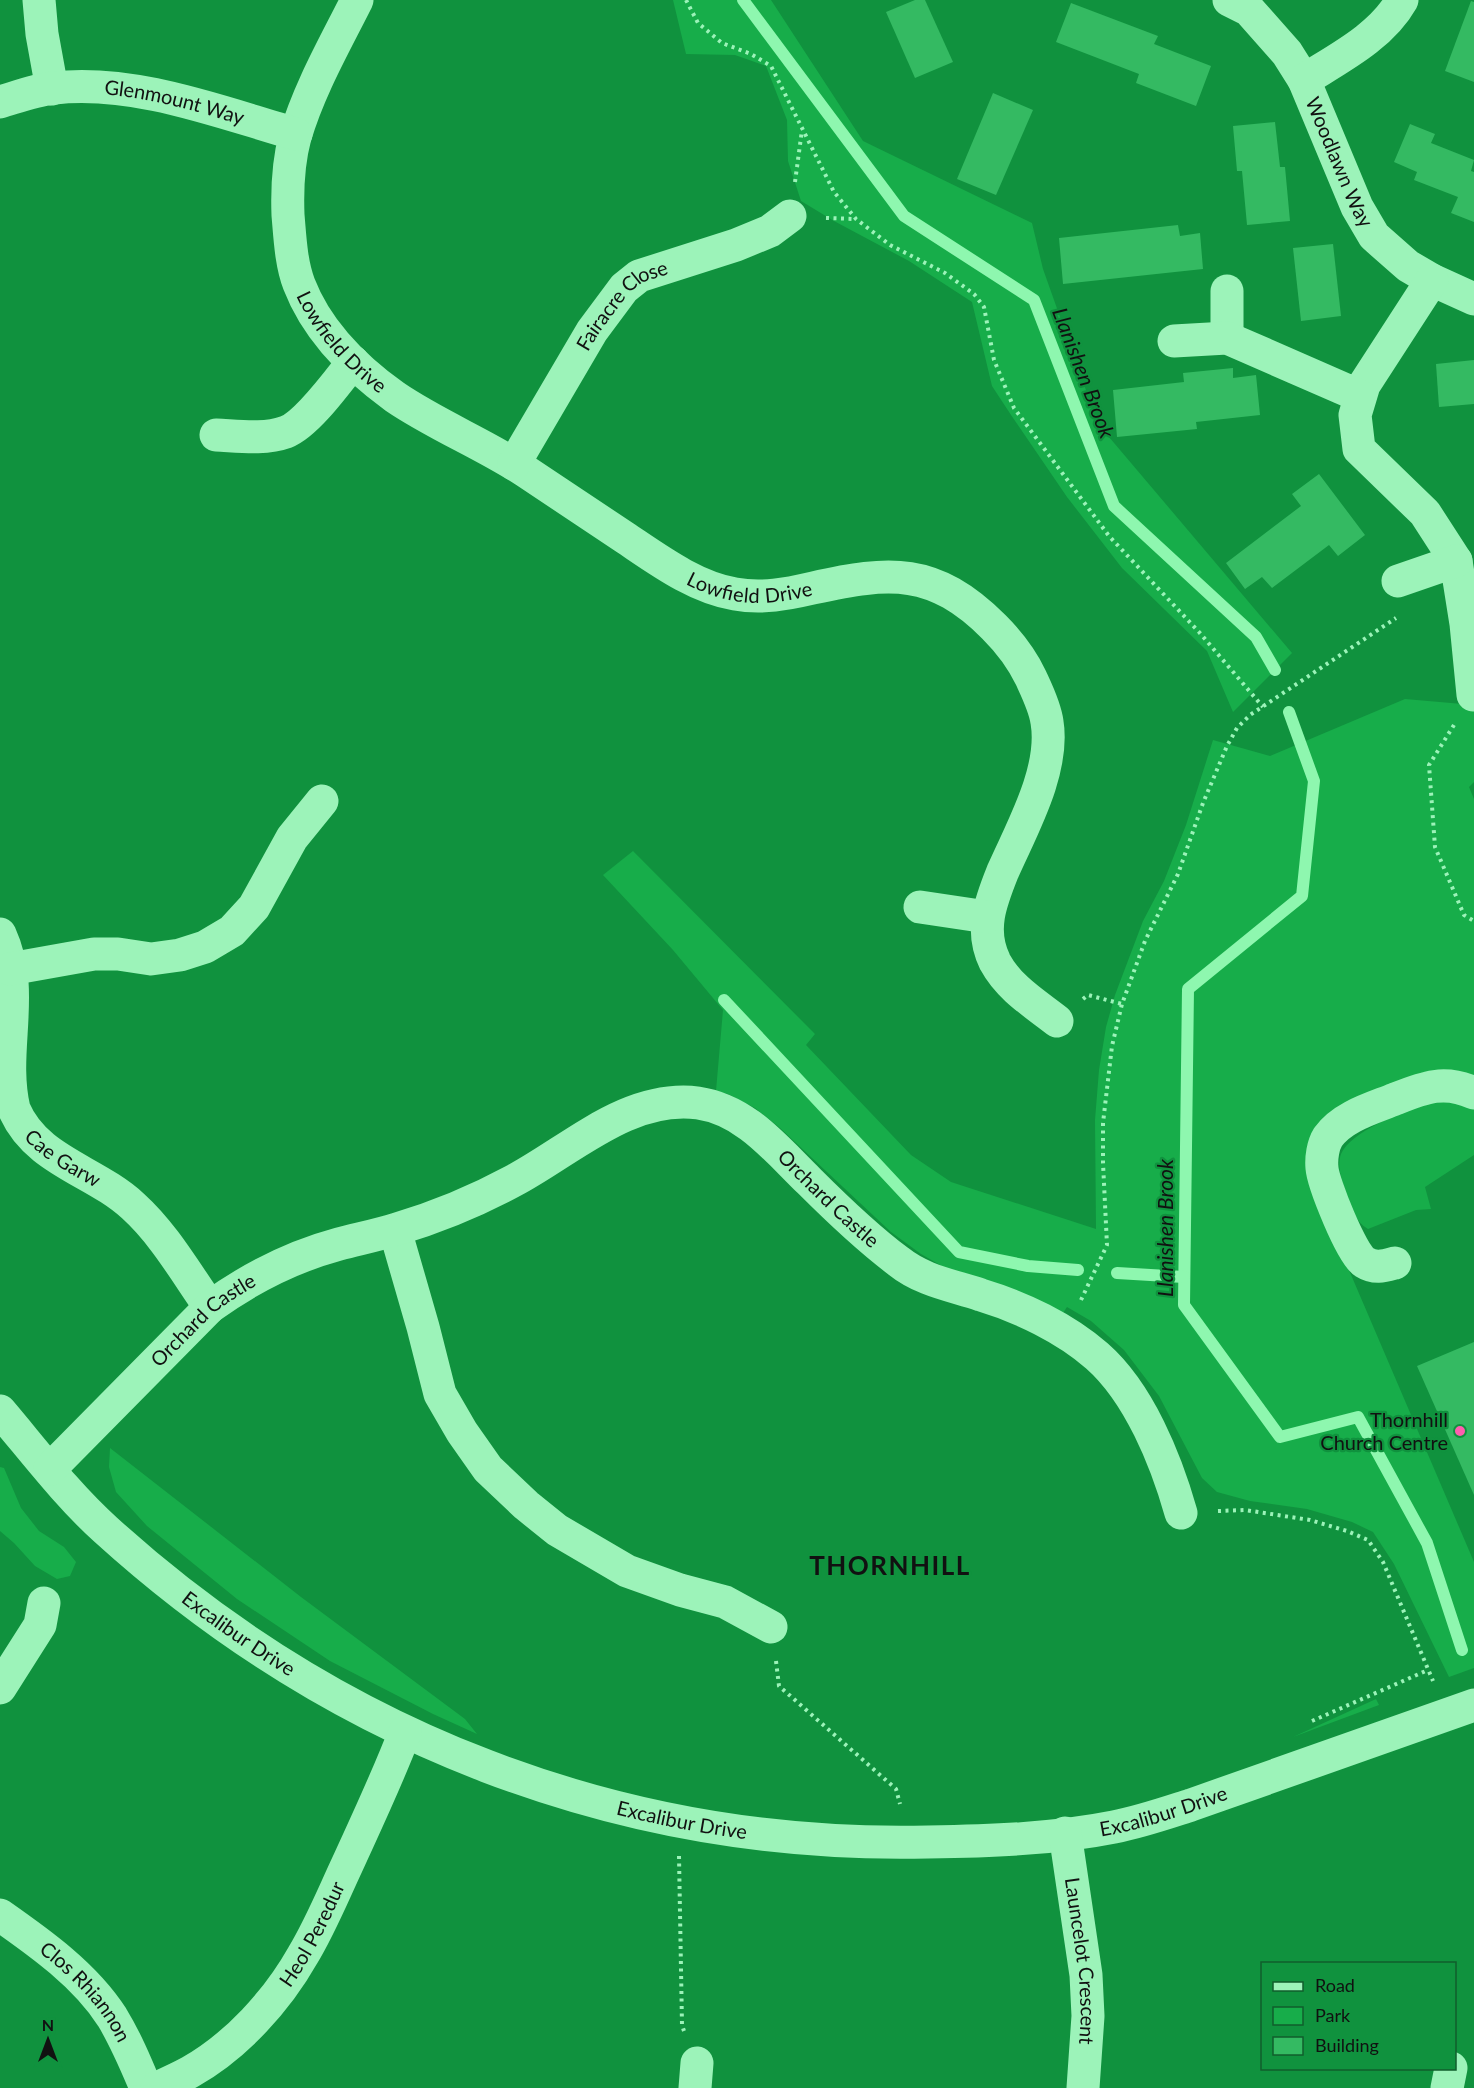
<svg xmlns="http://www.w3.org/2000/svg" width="1474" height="2088" font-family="Lato,sans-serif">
<rect width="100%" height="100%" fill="#10923e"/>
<g fill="#17ad4a">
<polygon points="673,0 771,0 863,141 1032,223 1043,269 1098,424 1292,653 1233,712 1207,651 1122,568 1067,497 1011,415 992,386 972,302 909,261 834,221 801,201 788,161 787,120 766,66 735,55 686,54"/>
<polygon points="1405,699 1474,705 1474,782 1469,787 1474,799 1474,1079 1338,1114 1337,1242 1474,1562 1474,1668 1449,1677 1394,1564 1373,1532 1352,1522 1307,1509 1250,1501 1217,1492 1202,1478 1159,1396 1124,1350 1091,1321 1067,1307 1063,1313 947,1269 921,1254 891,1232 780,1128 755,1108 728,1094 716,1091 723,1010 673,950 603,875 633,851 815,1034 806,1045 911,1155 951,1182 1096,1229 1095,1120 1099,1070 1106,1027 1115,995 1143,921 1164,881 1186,825 1213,740 1270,756"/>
<path d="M 1450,1101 L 1474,1107 L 1474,1155 L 1425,1187 L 1431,1209 L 1416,1210 L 1368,1229 C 1355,1222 1352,1208 1347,1195 C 1343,1183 1336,1167 1341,1154 C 1350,1132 1405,1110 1427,1104 C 1434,1102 1443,1102 1450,1101 Z"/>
<polygon points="110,1448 301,1597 465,1719 477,1734 433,1714 330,1661 237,1599 147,1526 116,1492 109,1467"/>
<polygon points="0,1467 4,1468 21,1508 39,1531 64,1547 76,1562 70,1576 57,1579 35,1566 14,1543 0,1531"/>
<polygon points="1376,1699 1379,1705 1293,1737"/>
</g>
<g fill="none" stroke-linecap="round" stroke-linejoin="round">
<g stroke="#8ef7af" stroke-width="12">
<polyline points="743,0 904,216 1034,300 1114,506 1256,637 1275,670"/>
<polyline points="1289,712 1314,781 1302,896 1188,989 1184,1305 1280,1437 1358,1417 1427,1543 1462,1650"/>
<polyline points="724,1000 959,1252 1028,1266 1078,1270"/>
<polyline points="1117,1273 1184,1277"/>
</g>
</g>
<g fill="#34ba62">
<polygon points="915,0 925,0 953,62 915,78 886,12"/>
<polygon points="1471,1 1474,2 1474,82 1445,71"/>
<polygon points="1071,3 1158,36 1154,44 1211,66 1196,106 1136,83 1139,74 1056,42"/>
<polygon points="993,93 1033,110 996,195 957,179"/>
<polygon points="1275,122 1280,167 1285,167 1290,221 1247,225 1242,171 1237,171 1233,126"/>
<polygon points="1410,124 1435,134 1431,143 1474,160 1471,171 1474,172 1474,222 1451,213 1458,197 1414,180 1417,172 1394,162"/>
<polygon points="1178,225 1180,236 1200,233 1203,269 1063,284 1059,238"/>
<polygon points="1333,244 1341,316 1301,321 1293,248"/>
<polygon points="1474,360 1474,404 1439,407 1436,364"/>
<polygon points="1233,368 1233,378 1256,375 1260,415 1196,422 1197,429 1117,437 1113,390 1184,382 1183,373"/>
<polygon points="1319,474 1365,535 1338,556 1329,545 1272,588 1262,577 1245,589 1226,563 1301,506 1292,494"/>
<polygon points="1474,1342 1474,1495 1417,1366"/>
</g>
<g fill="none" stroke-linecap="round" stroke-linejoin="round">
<g stroke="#9cf3b9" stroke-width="4" stroke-dasharray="3 4.5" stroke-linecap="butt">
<polyline points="686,0 698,23 722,43 751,54 771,66 834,192 856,219 890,245 945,273 974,294 984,307 994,360 1014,408 1109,536 1199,632 1263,707"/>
<polyline points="795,182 802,130"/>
<polyline points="826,218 855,219"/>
<polyline points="1454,725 1429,765 1435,847 1464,915 1474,921"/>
<polyline points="1083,999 1088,995 1122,1004"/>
<polyline points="1081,1300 1107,1245 1103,1163 1103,1123 1112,1046 1122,1004 1145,941 1178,874 1203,803 1227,746 1237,728 1250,715 1396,618"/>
<polyline points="1218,1511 1245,1510 1310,1520 1347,1531 1368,1540 1383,1562 1433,1681"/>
<polyline points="776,1661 779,1686 896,1789 900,1804"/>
<polyline points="1312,1721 1428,1670"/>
<polyline points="679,1856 682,2025 684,2031"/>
</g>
<g stroke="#9cf3b9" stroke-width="33">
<polyline points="39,0 42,34 52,89"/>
<path id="s1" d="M 357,0 C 335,44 309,89 295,137 C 288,163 287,188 288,215 C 290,238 291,263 299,284 C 317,331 356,369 395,397 C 436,425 484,444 525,471 C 558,493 591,515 624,537 C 657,559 694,587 735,594 C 762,599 787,594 813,588 C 890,571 934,567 994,627 C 1009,642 1022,659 1031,678 C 1037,691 1045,707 1047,722 C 1055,770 1022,828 1003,871 C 991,901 979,930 995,962 C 1009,988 1034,1003 1057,1021"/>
<path id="s2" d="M 1229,0 L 1249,10 L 1287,53 L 1304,80 L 1357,207 L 1374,236 L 1408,266 L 1432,280 L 1474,299"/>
<path d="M 1304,80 C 1339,58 1381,37 1402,0"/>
<path id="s3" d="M 0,102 C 17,97 35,90 54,88 C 135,79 219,112 296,134"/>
<polyline points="1432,280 1364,385 1355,415 1359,449 1425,513 1456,561 1466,624 1473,695"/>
<polyline points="1227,291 1227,338"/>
<polyline points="1174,341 1227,338 1360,396"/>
<path d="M 216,435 C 238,436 264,440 286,432 C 307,424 338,381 353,362"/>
<path id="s4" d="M 514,464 L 592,331 L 624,288 L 639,276 L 736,245 L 770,231 L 790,216"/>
<polyline points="1398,581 1456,561"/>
<polyline points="920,907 987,917"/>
<path id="s5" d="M 0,934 C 27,993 0,1049 14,1109 C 36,1161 94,1170 133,1206 C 164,1234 186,1273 210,1307"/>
<polyline points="10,969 94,954 118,954 151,959 180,955 205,947 232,931 254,907 292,838 322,801"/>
<polyline points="395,1230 423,1327 440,1394 462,1432 488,1469 526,1505 557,1530 627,1571 680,1590 725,1602 771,1627"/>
<path d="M 1395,1263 C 1384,1266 1375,1269 1364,1262 C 1352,1255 1323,1183 1322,1168 C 1321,1158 1323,1145 1328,1137 C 1343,1116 1373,1108 1395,1099 C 1423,1088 1444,1079 1474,1093"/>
<path id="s6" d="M 0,1411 C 34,1451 67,1495 106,1530 C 334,1737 620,1849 928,1842 C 990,1841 1054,1839 1114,1827 C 1140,1822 1166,1813 1191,1805 L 1474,1705"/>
<path id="s7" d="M 50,1469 L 210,1307 C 250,1278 291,1257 339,1244 C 358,1239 378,1235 397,1229 C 437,1217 476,1201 513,1181 C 570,1151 628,1094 698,1103 C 746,1110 776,1149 809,1181 C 837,1209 866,1237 898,1261 C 923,1281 951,1285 981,1295 C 1021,1307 1065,1328 1097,1356 C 1139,1393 1166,1460 1181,1513"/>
<polyline points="0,1688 40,1625 44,1603"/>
<path id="s8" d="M 1065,1833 L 1086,1975 L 1088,2016 L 1083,2088"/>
<path id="s9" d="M 0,1915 C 40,1943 85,1975 112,2017 C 126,2040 136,2064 146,2088"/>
<path id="s10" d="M 157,2088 C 168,2083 179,2078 190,2072 C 236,2046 277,2001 303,1955 C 320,1927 333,1895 347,1865 C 367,1821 388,1777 405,1732"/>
<polyline points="695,2088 697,2063"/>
<polyline points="1447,2088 1451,2068"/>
</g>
</g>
<circle fill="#ff5eaf" stroke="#10923e" stroke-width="2" cx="1460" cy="1431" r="6"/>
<g text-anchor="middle" stroke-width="4.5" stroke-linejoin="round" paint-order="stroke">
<g font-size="20" fill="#111" stroke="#10923e">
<text dy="7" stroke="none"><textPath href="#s3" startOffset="178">Glenmount Way</textPath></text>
<text dy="7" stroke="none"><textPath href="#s2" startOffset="201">Woodlawn Way</textPath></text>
<text dy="7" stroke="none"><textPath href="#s4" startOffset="195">Fairacre Close</textPath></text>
<text dy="7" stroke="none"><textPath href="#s1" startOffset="372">Lowfield Drive</textPath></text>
<text dy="7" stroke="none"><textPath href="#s1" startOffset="858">Lowfield Drive</textPath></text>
<text dy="7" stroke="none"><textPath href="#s5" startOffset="248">Cae Garw</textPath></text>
<text dy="7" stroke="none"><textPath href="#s7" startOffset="927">Orchard Castle</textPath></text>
<text dy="7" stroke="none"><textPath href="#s7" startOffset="214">Orchard Castle</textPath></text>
<text dy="7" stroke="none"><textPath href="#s6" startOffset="328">Excalibur Drive</textPath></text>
<text dy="7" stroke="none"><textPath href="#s6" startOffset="1299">Excalibur Drive</textPath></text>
<text dy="7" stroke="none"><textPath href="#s6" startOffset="813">Excalibur Drive</textPath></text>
<text dy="7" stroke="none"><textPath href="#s10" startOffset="224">Heol Peredur</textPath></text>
<text dy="7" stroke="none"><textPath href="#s8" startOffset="129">Launcelot Crescent</textPath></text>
<text dy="7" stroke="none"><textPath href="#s9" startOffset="116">Clos Rhiannon</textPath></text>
</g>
<g font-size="20" fill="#111" stroke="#10923e" text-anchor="end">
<text x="1448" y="1427">Thornhill<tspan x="1448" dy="23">Church Centre</tspan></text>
</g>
<g font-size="21" font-style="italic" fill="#111" stroke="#10923e">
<text transform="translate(1083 373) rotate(69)" y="7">Llanishen Brook</text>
<text transform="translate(1166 1228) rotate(-90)" y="7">Llanishen Brook</text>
</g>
<g font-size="26" font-weight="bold" letter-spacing="1.5" fill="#111" stroke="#10923e">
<text x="890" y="1575">THORNHILL</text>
</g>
</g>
<rect x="1261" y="1962" width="195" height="108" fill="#10923e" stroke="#105e2c" stroke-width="1.5"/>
<rect x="1273" y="1982" width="30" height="9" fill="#9cf3b9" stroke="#105e2c" stroke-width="1.5"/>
<text x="1315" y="1992" font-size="18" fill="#111111">Road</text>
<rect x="1273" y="2007" width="30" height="18" fill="#17ad4a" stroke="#105e2c" stroke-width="1.5"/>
<text x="1315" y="2022" font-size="18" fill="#111111">Park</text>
<rect x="1273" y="2037" width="30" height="18" fill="#34ba62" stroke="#105e2c" stroke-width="1.5"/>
<text x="1315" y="2052" font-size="18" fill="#111111">Building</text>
<g transform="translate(48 2040)" stroke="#10923e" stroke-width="4.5" paint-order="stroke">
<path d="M0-4.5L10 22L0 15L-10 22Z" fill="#111111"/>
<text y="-9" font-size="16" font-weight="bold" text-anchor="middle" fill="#111111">N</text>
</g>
</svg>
